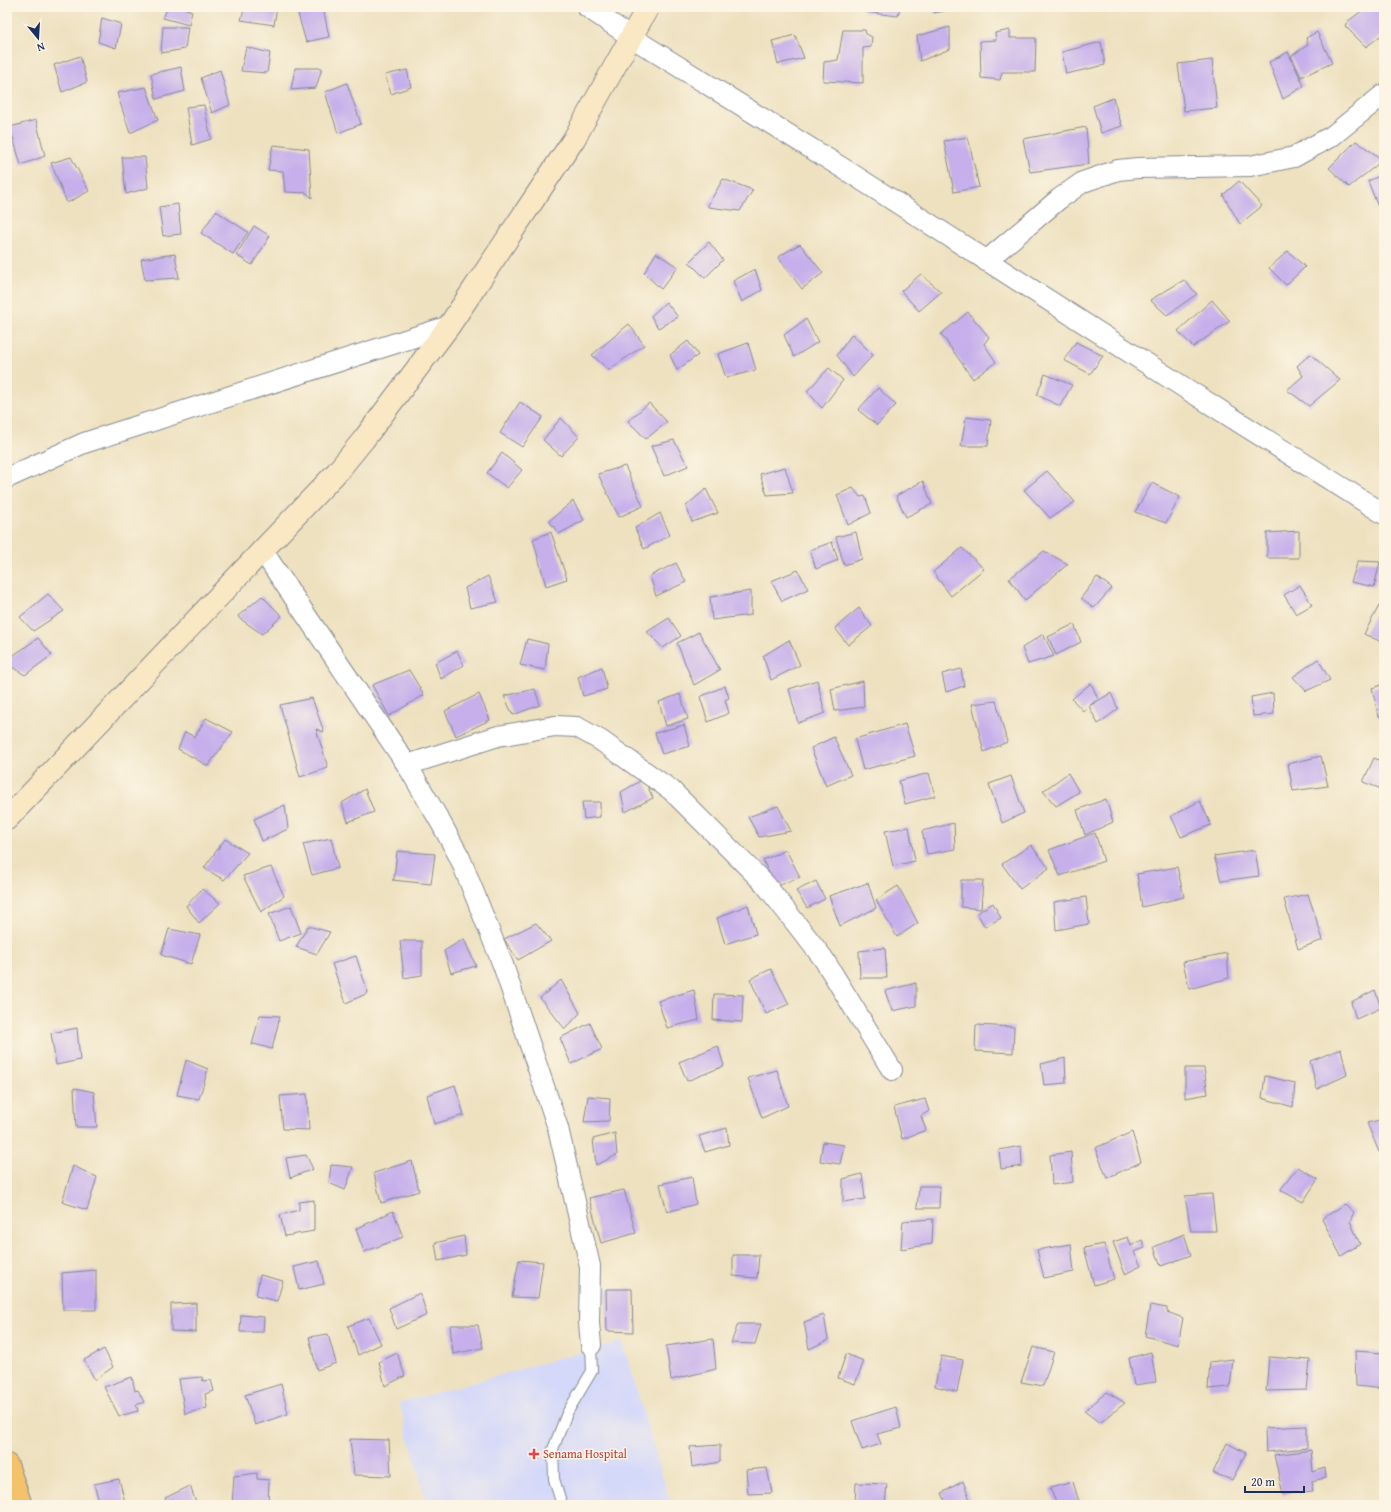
<svg xmlns="http://www.w3.org/2000/svg" width="1391" height="1512" font-family="'Gentium Book Plus',serif">
<rect width="100%" height="100%" fill="#fcf5e5"/>
<filter id="ink" filterUnits="userSpaceOnUse"><feTurbulence type="fractalNoise" baseFrequency=".025" numOctaves="2"/><feDisplacementMap in="SourceGraphic" scale="8" xChannelSelector="R" yChannelSelector="G"/><feConvolveMatrix kernelMatrix="1 2 1 2 8 2 1 2 1" color-interpolation-filters="sRGB"/></filter>
<filter id="wash" filterUnits="userSpaceOnUse"><feTurbulence type="fractalNoise" baseFrequency=".012" numOctaves="4" result="noise"/><feDisplacementMap in="SourceGraphic" scale="16" xChannelSelector="R" yChannelSelector="G"/><feGaussianBlur stdDeviation="0.9" result="paint"/><feColorMatrix in="noise" values="0 0 0 0 0 0 0 0 0 0 0 0 0 0 0 0 0 1.4 0 .05"/><feComposite in="paint" operator="in"/></filter>
<g filter="url(#wash)">
<rect width="100%" height="100%" fill="#eee1c0"/>
<polygon fill="#d4d8f9" points="622,1341 671,1505 427,1505 399,1403"/>
<g id="blocks">
<g fill="#c6afeb">
<polygon points="168,7 181,7 192,11 189,25 163,18"/>
<polygon points="245,7 277,7 274,25 241,20"/>
<polygon points="296,7 323,7 329,37 306,42"/>
<polygon points="865,7 900,7 898,16 864,12"/>
<polygon points="934,7 960,7 960,8 934,13"/>
<polygon points="1367,7 1384,7 1384,33 1366,47 1345,26 1347,22"/>
<polygon points="102,18 121,24 116,48 98,42"/>
<polygon points="163,27 188,27 185,49 161,53"/>
<polygon points="950,27 950,49 920,61 917,36"/>
<polygon points="843,30 865,30 866,34 872,37 871,47 863,48 863,83 823,81 824,62 838,60"/>
<polygon points="1010,30 1010,38 1036,38 1035,72 1002,72 1000,80 981,78 980,41 996,40 995,33"/>
<polygon points="1317,32 1332,63 1301,77 1291,56 1308,45 1306,38"/>
<polygon points="795,35 804,58 778,64 772,41"/>
<polygon points="1101,42 1105,65 1066,74 1062,52"/>
<polygon points="246,47 270,53 267,73 241,71"/>
<polygon points="1288,52 1304,86 1283,99 1269,62"/>
<polygon points="80,56 87,82 62,92 54,65"/>
<polygon points="1212,60 1217,108 1184,111 1178,64"/>
<polygon points="181,67 185,91 156,99 151,74"/>
<polygon points="295,68 322,68 316,88 291,90"/>
<polygon points="220,70 230,105 212,113 201,78"/>
<polygon points="407,70 411,87 391,94 385,75"/>
<polygon points="347,83 361,124 338,133 325,92"/>
<polygon points="146,87 158,120 130,133 117,93"/>
<polygon points="1113,98 1122,126 1101,133 1093,106"/>
<polygon points="204,105 211,139 192,145 186,107"/>
<polygon points="36,120 45,156 21,165 10,127"/>
<polygon points="1086,127 1089,164 1030,172 1023,139"/>
<polygon points="968,137 979,187 954,192 944,141"/>
<polygon points="1356,141 1383,160 1349,187 1329,168"/>
<polygon points="273,145 309,149 312,198 307,193 285,192 283,171 268,170"/>
<polygon points="71,157 89,191 67,203 51,163"/>
<polygon points="122,157 145,157 148,188 126,194"/>
<polygon points="1384,174 1384,206 1378,207 1368,181"/>
<polygon points="723,179 753,190 740,211 708,207 708,205"/>
<polygon points="1239,181 1262,206 1240,224 1223,195"/>
<polygon points="178,204 181,234 163,236 159,207"/>
<polygon points="216,211 248,232 233,254 201,233"/>
<polygon points="254,226 270,236 252,265 236,255"/>
<polygon points="709,242 723,260 705,278 689,262"/>
<polygon points="800,244 823,273 802,289 778,257"/>
<polygon points="1288,251 1305,267 1286,285 1269,268"/>
<polygon points="656,253 678,267 661,289 644,273"/>
<polygon points="175,254 179,278 145,280 141,259"/>
<polygon points="755,269 762,290 742,302 733,281"/>
<polygon points="921,274 941,292 919,311 901,291"/>
<polygon points="1184,280 1197,294 1167,315 1150,300"/>
<polygon points="1212,300 1230,321 1193,347 1178,331"/>
<polygon points="666,302 678,317 658,328 651,316"/>
<polygon points="968,312 989,337 984,344 996,362 973,379 941,334"/>
<polygon points="806,319 818,342 794,357 784,335"/>
<polygon points="629,324 644,345 609,370 592,355"/>
<polygon points="852,334 873,355 853,377 837,355"/>
<polygon points="688,341 698,355 677,370 670,355"/>
<polygon points="1076,342 1103,356 1090,374 1064,360"/>
<polygon points="748,343 756,370 726,378 718,354"/>
<polygon points="1310,354 1340,380 1309,406 1287,390 1303,376 1297,366"/>
<polygon points="829,368 843,380 822,408 807,391"/>
<polygon points="1045,374 1072,385 1060,406 1037,395"/>
<polygon points="878,388 896,405 877,425 858,410"/>
<polygon points="520,402 543,417 522,447 500,433"/>
<polygon points="649,403 667,422 646,439 628,421"/>
<polygon points="966,417 991,420 988,446 961,446"/>
<polygon points="561,418 579,437 561,456 543,440"/>
<polygon points="674,440 688,466 664,476 651,446"/>
<polygon points="502,453 522,470 507,488 487,473"/>
<polygon points="625,466 643,506 619,517 598,474"/>
<polygon points="785,467 793,493 767,495 760,474"/>
<polygon points="1047,471 1075,502 1050,518 1024,490"/>
<polygon points="923,481 932,504 906,517 896,496"/>
<polygon points="1152,483 1180,497 1166,523 1135,512"/>
<polygon points="853,488 860,497 865,496 871,513 848,525 837,495"/>
<polygon points="706,489 718,513 692,522 686,506"/>
<polygon points="573,501 584,520 559,534 549,521"/>
<polygon points="660,513 670,535 644,549 635,528"/>
<polygon points="1299,531 1299,558 1267,558 1267,533"/>
<polygon points="551,532 567,579 546,586 533,539"/>
<polygon points="856,532 862,559 844,565 836,537"/>
<polygon points="832,542 838,560 816,569 810,550"/>
<polygon points="962,548 984,569 951,596 933,572"/>
<polygon points="1044,551 1068,564 1025,600 1009,579"/>
<polygon points="1358,561 1380,562 1374,587 1351,582"/>
<polygon points="676,563 686,582 656,596 650,576"/>
<polygon points="798,570 808,589 782,601 771,581"/>
<polygon points="488,576 498,602 470,608 465,588"/>
<polygon points="1097,577 1112,588 1094,608 1081,598"/>
<polygon points="1300,585 1312,605 1296,614 1284,595"/>
<polygon points="751,591 751,615 712,620 710,597"/>
<polygon points="48,594 64,611 33,631 20,617"/>
<polygon points="262,596 282,616 262,634 239,618 238,616"/>
<polygon points="1379,606 1384,609 1384,643 1364,634"/>
<polygon points="859,608 872,626 848,645 835,628"/>
<polygon points="669,618 681,636 663,648 647,632"/>
<polygon points="1074,624 1081,642 1056,655 1048,637"/>
<polygon points="699,632 720,670 694,685 677,643"/>
<polygon points="1043,634 1054,656 1028,664 1022,648"/>
<polygon points="38,638 52,655 25,675 7,664 7,660"/>
<polygon points="527,639 548,644 545,670 520,665"/>
<polygon points="789,640 800,665 771,680 763,656"/>
<polygon points="457,651 464,665 441,679 435,663"/>
<polygon points="1318,659 1330,680 1306,691 1293,677"/>
<polygon points="602,667 607,689 583,696 578,677"/>
<polygon points="961,669 964,686 946,692 942,674"/>
<polygon points="409,670 424,695 389,716 372,685"/>
<polygon points="817,680 825,713 798,723 789,689"/>
<polygon points="863,681 864,707 835,711 831,689"/>
<polygon points="1091,683 1098,699 1083,711 1072,699"/>
<polygon points="1384,684 1384,715 1379,717 1372,688"/>
<polygon points="725,686 729,698 725,700 729,713 708,722 700,697"/>
<polygon points="535,689 540,705 513,715 504,696"/>
<polygon points="1111,693 1118,709 1098,724 1089,706"/>
<polygon points="1273,693 1274,714 1253,716 1251,697"/>
<polygon points="479,694 490,720 456,736 445,711"/>
<polygon points="680,694 688,719 666,726 659,702"/>
<polygon points="312,698 324,732 316,729 328,768 300,777 280,705"/>
<polygon points="996,701 1007,742 984,752 972,704"/>
<polygon points="206,718 233,732 208,766 178,749 185,732 195,737"/>
<polygon points="905,724 915,756 863,770 855,739"/>
<polygon points="684,725 690,746 662,754 655,733"/>
<polygon points="834,737 851,775 826,786 811,748"/>
<polygon points="1321,756 1328,786 1293,791 1288,764"/>
<polygon points="1374,758 1384,762 1384,790 1363,782"/>
<polygon points="929,773 935,796 905,804 899,781"/>
<polygon points="1068,773 1079,792 1056,806 1043,791"/>
<polygon points="1011,776 1024,813 1002,823 989,784"/>
<polygon points="644,779 653,798 625,812 621,792"/>
<polygon points="365,789 374,812 348,822 342,803"/>
<polygon points="1106,799 1113,822 1085,835 1077,810"/>
<polygon points="1200,801 1211,825 1181,837 1171,816"/>
<polygon points="582,802 600,802 600,817 584,819"/>
<polygon points="285,805 288,829 262,841 254,819"/>
<polygon points="778,806 791,831 759,837 748,817"/>
<polygon points="954,823 955,849 927,854 922,831"/>
<polygon points="909,827 915,861 893,866 885,831"/>
<polygon points="1095,833 1104,861 1060,876 1049,850"/>
<polygon points="331,838 338,868 312,875 303,844"/>
<polygon points="225,839 248,853 224,880 204,868"/>
<polygon points="1031,845 1049,868 1020,889 1002,864"/>
<polygon points="786,850 800,877 775,887 763,860"/>
<polygon points="1255,850 1259,876 1221,881 1214,856"/>
<polygon points="397,851 435,854 431,884 392,880 394,879"/>
<polygon points="271,867 284,896 261,912 243,876"/>
<polygon points="1177,867 1184,897 1142,907 1137,874"/>
<polygon points="961,880 983,880 981,909 961,907"/>
<polygon points="816,881 825,899 807,908 796,891"/>
<polygon points="868,883 876,908 840,926 829,896"/>
<polygon points="898,886 918,923 897,937 876,900"/>
<polygon points="202,889 220,903 199,923 186,906"/>
<polygon points="1308,894 1323,940 1298,949 1284,899"/>
<polygon points="1086,897 1089,924 1056,930 1054,902"/>
<polygon points="993,903 1001,918 985,927 977,913"/>
<polygon points="748,905 756,934 725,944 717,918"/>
<polygon points="291,906 301,933 279,941 269,914"/>
<polygon points="536,923 551,941 518,960 504,939"/>
<polygon points="308,926 330,932 317,954 296,947"/>
<polygon points="169,929 200,935 191,964 161,955"/>
<polygon points="464,939 476,966 451,973 444,951"/>
<polygon points="400,941 422,941 422,975 404,978"/>
<polygon points="885,948 887,978 860,978 859,951"/>
<polygon points="1227,953 1229,978 1189,989 1183,962"/>
<polygon points="356,956 368,993 346,1003 332,964"/>
<polygon points="771,969 789,1004 766,1014 750,979"/>
<polygon points="561,980 580,1013 565,1029 540,998"/>
<polygon points="916,983 916,1006 892,1011 885,991"/>
<polygon points="694,990 699,1020 667,1028 658,1001"/>
<polygon points="1375,990 1381,1008 1356,1019 1351,1002"/>
<polygon points="714,994 743,995 742,1022 713,1020"/>
<polygon points="260,1015 280,1016 272,1049 254,1044 252,1045"/>
<polygon points="590,1023 602,1049 571,1064 560,1038"/>
<polygon points="976,1025 1014,1027 1013,1053 975,1051"/>
<polygon points="77,1028 80,1060 56,1065 51,1033"/>
<polygon points="718,1046 724,1066 687,1081 679,1062"/>
<polygon points="1341,1049 1347,1075 1317,1089 1310,1061"/>
<polygon points="1065,1058 1066,1083 1044,1085 1041,1064"/>
<polygon points="186,1060 208,1069 199,1099 177,1095"/>
<polygon points="1185,1068 1204,1068 1208,1094 1185,1098"/>
<polygon points="777,1070 788,1106 762,1118 748,1078"/>
<polygon points="1265,1076 1295,1083 1293,1107 1262,1098"/>
<polygon points="455,1085 464,1115 434,1124 427,1095"/>
<polygon points="74,1088 94,1092 97,1127 76,1127"/>
<polygon points="307,1094 309,1130 283,1129 280,1096"/>
<polygon points="588,1096 610,1098 609,1121 584,1122"/>
<polygon points="925,1099 929,1111 921,1116 926,1130 902,1139 894,1107"/>
<polygon points="1384,1119 1384,1151 1379,1152 1367,1123"/>
<polygon points="727,1128 729,1145 705,1152 699,1136"/>
<polygon points="1132,1132 1141,1162 1107,1178 1095,1148"/>
<polygon points="615,1133 617,1155 596,1165 593,1139"/>
<polygon points="823,1142 844,1145 840,1164 820,1161"/>
<polygon points="1021,1146 1022,1166 1001,1169 999,1150"/>
<polygon points="1071,1152 1073,1182 1052,1185 1050,1155"/>
<polygon points="306,1155 313,1169 290,1178 286,1158"/>
<polygon points="412,1161 419,1191 381,1203 374,1173"/>
<polygon points="331,1165 353,1167 345,1190 329,1183"/>
<polygon points="73,1166 97,1177 87,1210 62,1202"/>
<polygon points="1298,1167 1318,1179 1303,1202 1282,1191 1281,1189"/>
<polygon points="862,1174 865,1199 843,1202 843,1179"/>
<polygon points="692,1177 696,1204 667,1212 660,1184"/>
<polygon points="919,1186 940,1186 939,1208 917,1208"/>
<polygon points="624,1190 636,1233 601,1243 589,1198"/>
<polygon points="1212,1194 1216,1231 1191,1231 1185,1196"/>
<polygon points="314,1200 314,1231 285,1236 280,1215 299,1210 299,1202"/>
<polygon points="1345,1204 1354,1212 1350,1221 1360,1244 1341,1256 1322,1219"/>
<polygon points="393,1211 403,1237 364,1252 356,1229"/>
<polygon points="933,1219 932,1244 901,1249 903,1221"/>
<polygon points="1184,1234 1191,1255 1161,1266 1154,1247"/>
<polygon points="464,1236 466,1255 438,1261 435,1243"/>
<polygon points="1128,1237 1131,1246 1142,1240 1145,1248 1134,1252 1141,1266 1125,1274 1113,1242"/>
<polygon points="1071,1244 1074,1272 1044,1278 1037,1250"/>
<polygon points="1104,1244 1114,1279 1094,1285 1084,1248"/>
<polygon points="733,1255 759,1255 757,1278 733,1276"/>
<polygon points="519,1260 543,1262 538,1298 512,1297"/>
<polygon points="319,1261 324,1284 299,1290 294,1267"/>
<polygon points="96,1270 96,1310 63,1310 62,1273"/>
<polygon points="260,1275 283,1281 277,1301 256,1296"/>
<polygon points="606,1289 632,1289 633,1332 607,1331"/>
<polygon points="420,1293 427,1315 396,1329 389,1308"/>
<polygon points="196,1303 196,1332 171,1331 171,1304"/>
<polygon points="1150,1305 1167,1308 1167,1312 1183,1318 1178,1345 1145,1336"/>
<polygon points="241,1315 264,1317 263,1332 240,1332"/>
<polygon points="824,1315 828,1340 809,1349 804,1322"/>
<polygon points="369,1318 381,1344 358,1355 348,1326"/>
<polygon points="738,1324 761,1324 755,1344 731,1343"/>
<polygon points="450,1325 478,1325 483,1348 453,1354"/>
<polygon points="328,1334 336,1363 317,1370 309,1337"/>
<polygon points="713,1339 716,1369 671,1380 666,1346"/>
<polygon points="1033,1347 1054,1352 1043,1386 1021,1382"/>
<polygon points="104,1349 113,1367 95,1380 84,1360"/>
<polygon points="1355,1351 1384,1353 1384,1389 1356,1386"/>
<polygon points="1151,1352 1156,1382 1134,1385 1129,1358"/>
<polygon points="397,1353 405,1376 385,1386 379,1362"/>
<polygon points="846,1354 864,1361 855,1384 838,1378"/>
<polygon points="941,1356 963,1360 957,1392 935,1386"/>
<polygon points="1269,1357 1310,1360 1307,1390 1266,1391"/>
<polygon points="1233,1359 1230,1387 1208,1389 1210,1362"/>
<polygon points="132,1377 135,1391 138,1390 144,1402 136,1405 138,1411 119,1416 104,1387"/>
<polygon points="202,1377 203,1381 211,1380 214,1391 205,1394 207,1408 185,1414 179,1379"/>
<polygon points="281,1384 288,1414 255,1425 245,1395"/>
<polygon points="1107,1392 1125,1403 1100,1423 1084,1411"/>
<polygon points="896,1407 901,1428 877,1434 881,1444 862,1450 852,1421"/>
<polygon points="1307,1426 1307,1448 1266,1452 1265,1428"/>
<polygon points="350,1439 389,1440 391,1476 354,1475"/>
<polygon points="1227,1443 1246,1453 1232,1480 1213,1473"/>
<polygon points="720,1445 720,1462 692,1467 690,1447"/>
<polygon points="1311,1450 1313,1472 1325,1468 1326,1478 1311,1481 1313,1491 1283,1494 1274,1455"/>
<polygon points="767,1468 772,1493 748,1494 746,1470"/>
<polygon points="257,1473 257,1479 269,1480 268,1505 232,1505 234,1476"/>
<polygon points="119,1479 125,1502 100,1505 94,1484"/>
<polygon points="963,1481 972,1505 947,1505 942,1493"/>
<polygon points="1073,1482 1080,1505 1057,1505 1050,1488"/>
<polygon points="856,1483 887,1484 885,1505 855,1505"/>
<polygon points="190,1486 197,1505 168,1505 165,1498"/>
</g>
</g>
</g>
<g filter="url(#ink)">
<use href="#blocks" fill-opacity="0" stroke="#84888f" stroke-width="1"/>
<g fill="none" stroke-linecap="round" stroke-linejoin="round">
<defs>
<polyline id="lane" points="562,1505 554,1479 553,1449 567,1413 592,1371 591,1345"/>
<g id="street">
<polyline points="587,7 631,37 849,172 1185,388 1384,514"/>
<polyline points="986,261 1059,199 1083,182 1118,170 1138,168 1250,166 1294,157 1332,136 1384,94"/>
<polyline points="7,478 84,443 449,326"/>
<polyline points="262,550 407,765 441,823 460,858 503,965 558,1128 590,1266 589,1323 591,1345"/>
<polyline points="407,765 498,736 555,726 577,727 600,740 671,790 765,884 823,958 892,1070"/>
</g>
<polyline id="secondary" points="7,819 337,472 364,439 449,326 534,199 574,139 648,7"/>
<polyline id="primary" points="7,1465 21,1505"/>
</defs>
<use href="#lane" stroke="#84888f" stroke-width="12"/>
<use href="#street" stroke="#84888f" stroke-width="22"/>
<use href="#secondary" stroke="#84888f" stroke-width="24"/>
<use href="#primary" stroke="#84888f" stroke-width="24"/>
<use href="#lane" stroke="#fff" stroke-width="10"/>
<use href="#street" stroke="#fff" stroke-width="20"/>
<use href="#secondary" stroke="#fae7c3" stroke-width="22"/>
<use href="#primary" stroke="#f3c26a" stroke-width="22"/>
</g>
</g>
<path fill="#e0444e" stroke="#fcf5e5" stroke-width="1.5" d="M532 1448h4v4h4v4h-4v4h-4v-4h-4v-4h4z"/>
<g text-anchor="middle" stroke-width="3" stroke-linejoin="round" paint-order="stroke">
<g font-size="12" fill="#be3a42" stroke="#fcf5e5" text-anchor="start">
<text x="543" y="1458">Senama Hospital</text>
</g>
</g>
<rect width="1391" height="1512" fill="none" stroke="#fcf5e5" stroke-width="24"/>
<g transform="translate(38 38) rotate(162)" stroke="#fcf5e5" stroke-width="3" paint-order="stroke">
<path d="M0-3L7 15L0 10L-7 15Z" fill="#1b2f5e"/>
<text y="-6" font-size="11" font-weight="bold" text-anchor="middle" fill="#1b2f5e">N</text>
</g>
<path d="M1245 1486v6h59v-6" fill="none" stroke="#1b2f5e" stroke-width="2"/>
<text x="1251" y="1486" font-size="12" fill="#1b2f5e" stroke="#fcf5e5" stroke-width="3" paint-order="stroke">20 m</text>
</svg>
